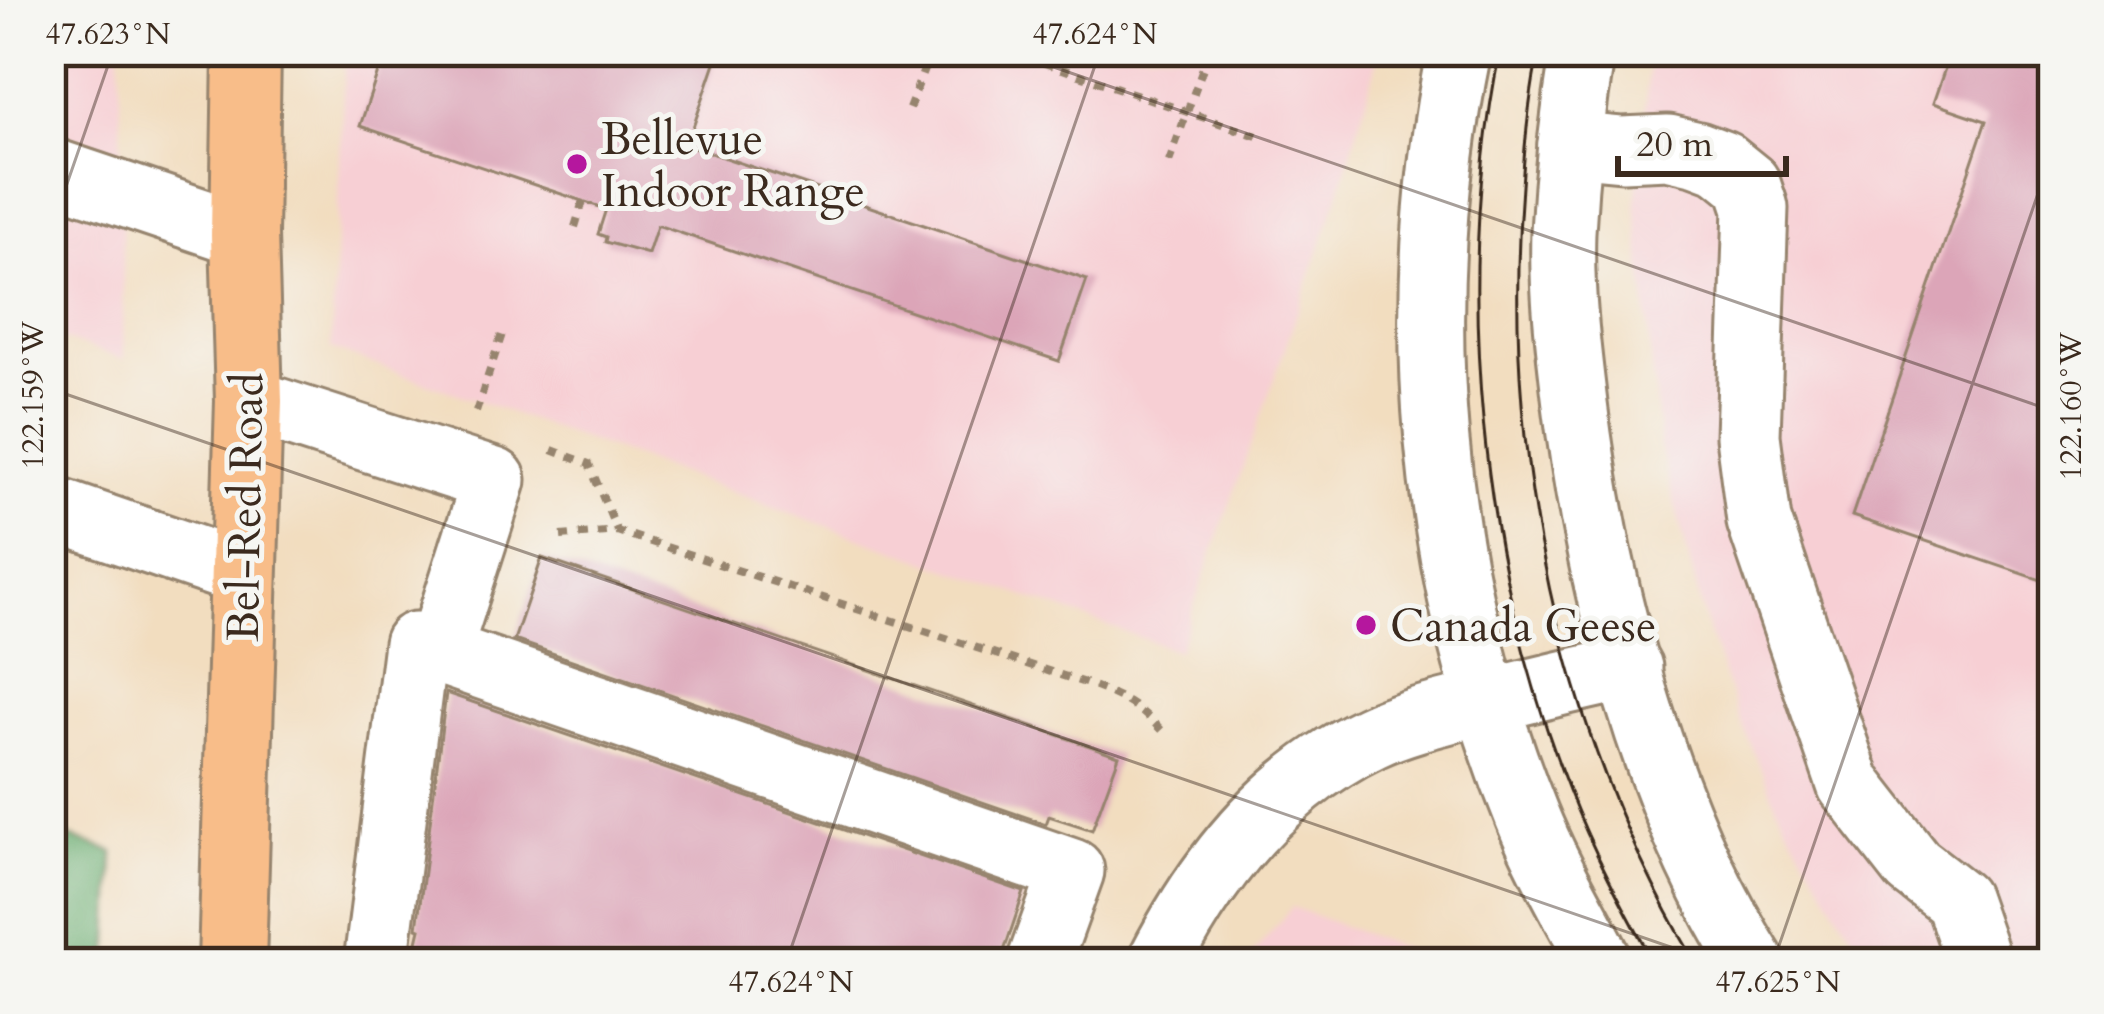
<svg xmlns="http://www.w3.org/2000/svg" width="2104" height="1014" font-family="Cardo,serif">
<rect width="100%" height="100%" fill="#f6f6f2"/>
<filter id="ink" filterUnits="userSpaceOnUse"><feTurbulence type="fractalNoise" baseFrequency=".00833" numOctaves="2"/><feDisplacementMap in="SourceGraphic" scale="24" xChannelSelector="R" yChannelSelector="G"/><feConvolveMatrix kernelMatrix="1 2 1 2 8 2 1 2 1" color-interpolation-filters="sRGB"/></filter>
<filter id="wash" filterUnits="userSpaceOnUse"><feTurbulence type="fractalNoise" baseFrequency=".004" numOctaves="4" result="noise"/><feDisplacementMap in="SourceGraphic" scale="48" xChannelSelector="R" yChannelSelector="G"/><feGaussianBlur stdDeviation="2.7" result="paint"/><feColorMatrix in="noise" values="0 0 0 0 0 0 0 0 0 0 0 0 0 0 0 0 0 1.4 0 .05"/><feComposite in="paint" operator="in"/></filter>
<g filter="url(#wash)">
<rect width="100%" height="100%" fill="#f2ddbf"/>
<g fill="#f7cfd4">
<polygon points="51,51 120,51 124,360 51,335"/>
<polygon points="345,51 1380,51 1338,197 1178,651 331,349"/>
<polygon points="1650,51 2053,51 2053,963 1869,963 1781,815 1738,716 1705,622 1660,446 1636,206"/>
<polygon points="1292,907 1405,949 1420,963 1245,963"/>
</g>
<polygon fill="#6bac6f" stroke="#536b46" stroke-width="3" points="51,831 114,852 109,963 51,963"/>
<g id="blocks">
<g fill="#dca5b8">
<polygon points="385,51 719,51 687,145 1087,280 1059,361 660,226 657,226 648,254 605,242 606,237 598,234 606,209 360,126"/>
<polygon points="1951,51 2053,51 2053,584 1852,516 1986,121 1933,103"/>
<polygon points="542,558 1119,756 1092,830 1049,816 1046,824 514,640"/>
<polygon points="446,693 1024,892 1000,963 412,963 420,929 417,928"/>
</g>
</g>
</g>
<g filter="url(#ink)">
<use href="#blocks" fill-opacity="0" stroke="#96846e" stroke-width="3"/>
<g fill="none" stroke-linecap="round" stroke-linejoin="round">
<defs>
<g id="minor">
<path d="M 1459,51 C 1407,305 1429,575 1527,816 C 1547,866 1576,915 1601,963"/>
<path d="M 1583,51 C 1573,110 1566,172 1563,232 C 1561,289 1568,347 1575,404 C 1598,590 1653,804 1753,963"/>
<polyline points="1570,144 1622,149 1668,147 1698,154 1722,163 1748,184 1756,208 1748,436 1759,521 1849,784 1913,866 1957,900 1979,963"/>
<polyline points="51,170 244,235"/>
<polyline points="249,401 494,480 439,652"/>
<polyline points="51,508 243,574"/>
<polyline points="376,963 416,644 1072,871 1039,963"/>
<path d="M 1159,963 C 1207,869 1273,784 1371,737 C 1407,720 1447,712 1485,702 C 1533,690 1581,678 1630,668"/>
</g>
<polyline id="major" points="232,963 249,401 244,235 247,51"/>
</defs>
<use href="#minor" stroke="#96846e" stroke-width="69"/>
<use href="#major" stroke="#96846e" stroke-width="72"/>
<g stroke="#96846e" stroke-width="8" stroke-dasharray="9 9" stroke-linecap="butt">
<polyline points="1010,51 1263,138"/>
<polyline points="909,109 931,51"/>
<polyline points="1169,162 1209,51"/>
<polyline points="575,227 583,201"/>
<polyline points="476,412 502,334"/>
<polyline points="552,450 589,464 617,531"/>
<path d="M 561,536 L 617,531 L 1085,683 C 1122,697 1137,704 1164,733"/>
</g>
<use href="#minor" stroke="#fff" stroke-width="63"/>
<use href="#major" stroke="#f8bd89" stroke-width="66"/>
<g stroke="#3b2a1e" stroke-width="3">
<path d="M 1500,51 C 1452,287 1481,566 1569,790 C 1592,850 1623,907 1654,963"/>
<path d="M 1539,51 C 1529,95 1525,141 1522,186 C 1501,453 1558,732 1696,963"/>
</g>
</g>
</g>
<path fill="none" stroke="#3b2a1e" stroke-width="3" stroke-opacity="0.45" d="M 1007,51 L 2053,411M 51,230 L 113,51M 51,389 L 1717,963M 786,963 L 1100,51M 1773,963 L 2053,150"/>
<g fill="#b5179e" stroke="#f6f6f2" stroke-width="4.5">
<circle cx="577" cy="164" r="12"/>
<circle cx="1366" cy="625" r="12"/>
</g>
<g text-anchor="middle" stroke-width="10" stroke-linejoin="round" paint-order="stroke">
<g font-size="45" fill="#3b2a1e" stroke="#f6f6f2" text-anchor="start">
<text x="601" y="154">Bellevue<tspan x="601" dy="52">Indoor Range</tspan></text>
<text x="1390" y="641">Canada Geese</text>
</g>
<g font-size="45" fill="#3b2a1e" stroke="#f6f6f2">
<text transform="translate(244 507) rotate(-89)" y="16">Bel-Red Road</text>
</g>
</g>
<rect width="2104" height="1014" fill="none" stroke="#f6f6f2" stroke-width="132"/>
<path d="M1618 156v18h168v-18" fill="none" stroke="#3b2a1e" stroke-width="6"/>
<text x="1636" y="156" font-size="36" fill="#3b2a1e" stroke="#f6f6f2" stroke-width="9" paint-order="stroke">20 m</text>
<rect x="66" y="66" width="1972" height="882" fill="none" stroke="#3b2a1e" stroke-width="4.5"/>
<g font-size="30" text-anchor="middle" fill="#3b2a1e">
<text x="108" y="44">47.623°N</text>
<text x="1095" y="44">47.624°N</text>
<text transform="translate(33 395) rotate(-90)" y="10">122.159°W</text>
<text transform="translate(2071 406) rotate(-90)" y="10">122.160°W</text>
<text x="791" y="992">47.624°N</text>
<text x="1778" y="992">47.625°N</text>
</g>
</svg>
